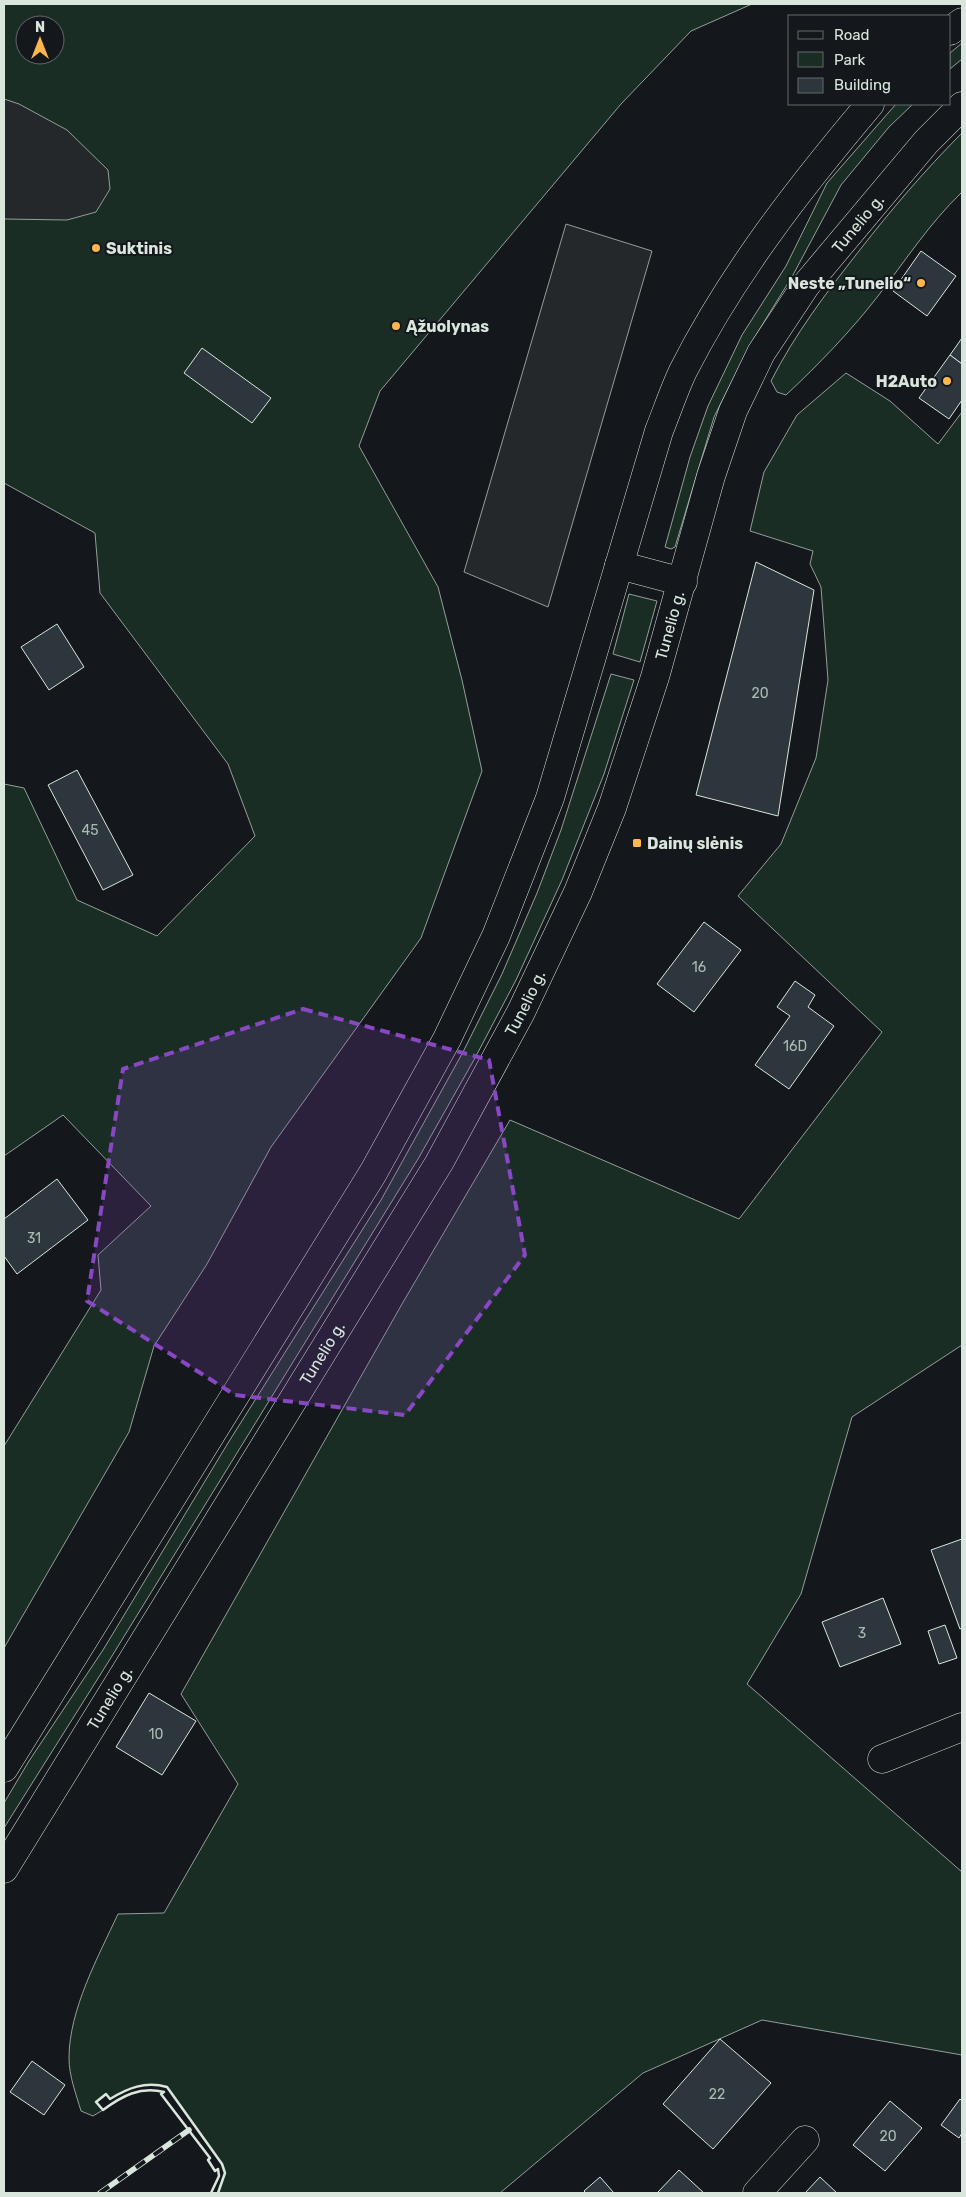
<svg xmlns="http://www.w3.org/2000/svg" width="966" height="2197" font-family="Rubik,sans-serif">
<rect width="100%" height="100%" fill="#14181c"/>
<g fill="#1a2d24" stroke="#939e99" fill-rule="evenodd">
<path d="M 4,4 L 752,4 L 691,31 L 621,104 L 380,391 L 359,446 L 438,587 L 462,680 L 482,771 L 421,938 L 271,1147 L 207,1264 L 154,1346 L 129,1432 L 4,1648 L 4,1446 L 101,1290 L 98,1255 L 151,1206 L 63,1115 L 4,1156 L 4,784 L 24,788 L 77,900 L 157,936 L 255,836 L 228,764 L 100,593 L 95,533 L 4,483 ZM 25,25 L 55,25 L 55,55 L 25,55 Z"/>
<polygon points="962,43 962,59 950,69 950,53"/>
<polygon points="896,104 913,104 889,127 841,185 793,275 751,343 714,417 675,547 671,549 665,547 690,457 708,406 742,335 786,266 827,183"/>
<path d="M 962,133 L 962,192 C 928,225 906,260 878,296 C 851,331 818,365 786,395 L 777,392 L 771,381 C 795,334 826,293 859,251 C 891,210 925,170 962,133 Z"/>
<path d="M 846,373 L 890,401 L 938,444 L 962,412 L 962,1345 L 852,1417 L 801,1594 L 747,1684 L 962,1872 L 962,2055 L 762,2020 L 643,2073 L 500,2193 L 218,2193 L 225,2173 L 222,2164 L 167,2087 C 145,2081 128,2088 110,2099 L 106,2095 L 97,2102 L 103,2110 L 93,2116 L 81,2111 C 76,2094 69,2076 69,2058 C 69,2010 98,1957 118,1914 L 164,1913 L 238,1784 L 181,1694 L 402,1304 L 510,1120 L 739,1219 L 882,1032 L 738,896 L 781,844 L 816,758 L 828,680 L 821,587 L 810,564 L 813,551 L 750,531 L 764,472 L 797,415 Z"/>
<polygon points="629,594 657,601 640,662 613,654"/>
<polygon points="611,674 634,680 604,774 562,880 516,980 475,1058 418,1159 112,1656 4,1828 4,1803 29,1761 103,1650 228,1443 381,1200 463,1052 502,974 537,893 561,830"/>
</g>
<g fill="#24282b" stroke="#939e99">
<polygon points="4,99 19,104 67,130 108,170 110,189 96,212 67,220 4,219"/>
<polygon points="566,224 652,251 548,607 464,572"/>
</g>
<g fill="#2c363c" stroke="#d8e6dc">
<polygon points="921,251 956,276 927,316 893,291"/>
<polygon points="962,338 962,364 950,355"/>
<polygon points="202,348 271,398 252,423 184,373"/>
<polygon points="950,355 962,364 962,400 949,419 919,398"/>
<polygon points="756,562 814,590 778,816 696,795"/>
<polygon points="57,624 84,667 49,690 21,647"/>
<polygon points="77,770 133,875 103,890 48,785"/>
<polygon points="704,922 741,950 694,1012 657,984"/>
<polygon points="795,981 815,995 808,1007 834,1026 789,1089 755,1065 790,1016 777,1007"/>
<polygon points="57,1179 88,1220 17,1274 4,1256 4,1219"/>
<polygon points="962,1539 962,1628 960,1629 931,1550"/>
<polygon points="883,1598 901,1644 840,1667 822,1622"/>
<polygon points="945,1625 957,1658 939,1664 928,1631"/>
<polygon points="149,1693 196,1721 162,1775 116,1747"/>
<polygon points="720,2039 771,2083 713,2149 663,2104"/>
<polygon points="32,2061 65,2085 44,2115 10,2092"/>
<polygon points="960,2099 962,2101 962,2133 959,2138 941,2125"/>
<polygon points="890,2101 922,2128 885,2171 853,2145"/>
<polygon points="679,2170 704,2193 657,2193"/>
<polygon points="600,2177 614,2193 586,2193 584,2191"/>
<polygon points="820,2177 837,2193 805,2193"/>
</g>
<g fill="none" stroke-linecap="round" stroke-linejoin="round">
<defs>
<g id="minor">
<polyline points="882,1759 962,1727"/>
<polyline points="757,2193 805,2140"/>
</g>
<g id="major">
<polyline points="950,31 962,22"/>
<polyline points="619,565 683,582"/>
<path d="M 4,1768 L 373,1173 L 447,1039 L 496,936 L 550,798 L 659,431 C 667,411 674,390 683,371 C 732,274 800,187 870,104"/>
<path id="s1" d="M 4,1869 L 439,1163 L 521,1012 L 578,892 L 612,808 L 655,677 L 711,476 L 733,411 L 761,353 L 806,285 L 926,142 L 962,106"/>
</g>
</defs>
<use href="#minor" stroke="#d8e6dc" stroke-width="29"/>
<use href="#major" stroke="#d8e6dc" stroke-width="29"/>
<use href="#minor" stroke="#14181c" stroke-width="28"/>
<use href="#major" stroke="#14181c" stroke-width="28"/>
<defs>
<polyline id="rail" points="100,2193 189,2130"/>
</defs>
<use href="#rail" stroke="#d8e6dc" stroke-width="5.5"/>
<use href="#rail" stroke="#14181c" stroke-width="4" stroke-dasharray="11" stroke-linecap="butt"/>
<path stroke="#d8e6dc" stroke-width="2.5" d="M 211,2193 L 219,2176 L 218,2169 L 215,2171 L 208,2160 L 210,2158 L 161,2094 L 164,2092 C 140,2086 122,2096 103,2110 L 96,2102 L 106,2094 L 110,2099 C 128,2088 145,2081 167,2087 L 222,2164 L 225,2173 L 218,2193"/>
</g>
<path fill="#8948c3" fill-opacity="0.2" stroke="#8948c3" stroke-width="4" stroke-dasharray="10 6" stroke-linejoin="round" d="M 303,1009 L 489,1060 L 525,1255 L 405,1415 L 235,1395 L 87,1301 L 123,1069 Z"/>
<g fill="#ffb74d" stroke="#14181c" stroke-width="2">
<circle cx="96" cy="248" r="5"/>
<circle cx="921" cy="283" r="5"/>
<circle cx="396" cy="326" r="5"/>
<circle cx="947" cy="381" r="5"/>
<rect x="632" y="838" width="10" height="10" rx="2.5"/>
</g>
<g text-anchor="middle" stroke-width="4" stroke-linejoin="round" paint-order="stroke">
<g font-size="14" fill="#adbab4">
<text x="760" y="698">20</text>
<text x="90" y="835">45</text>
<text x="699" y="972">16</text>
<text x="795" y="1051">16D</text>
<text x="34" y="1243">31</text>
<text x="862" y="1638">3</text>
<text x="156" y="1739">10</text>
<text x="717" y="2099">22</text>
<text x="888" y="2141">20</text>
</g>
<g font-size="16" fill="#d8e6dc" stroke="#14181c">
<text dy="6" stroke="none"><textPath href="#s1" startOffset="1866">Tunelio g.</textPath></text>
<text dy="6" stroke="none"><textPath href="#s1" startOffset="1416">Tunelio g.</textPath></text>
<text dy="6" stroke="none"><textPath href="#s1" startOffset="1011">Tunelio g.</textPath></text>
<text dy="6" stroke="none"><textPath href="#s1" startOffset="606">Tunelio g.</textPath></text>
<text dy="6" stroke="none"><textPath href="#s1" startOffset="201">Tunelio g.</textPath></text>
</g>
<g font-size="16" font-weight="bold" fill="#d8e6dc" stroke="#14181c" text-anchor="start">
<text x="106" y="254">Suktinis</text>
<text x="911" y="289" text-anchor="end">Neste „Tunelio“</text>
<text x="406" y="332">Ąžuolynas</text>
<text x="937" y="387" text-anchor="end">H2Auto</text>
<text x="647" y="849">Dainų slėnis</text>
</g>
</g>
<rect width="966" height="2197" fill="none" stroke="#d8e6dc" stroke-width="10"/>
<rect x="788" y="15" width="162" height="90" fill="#14181c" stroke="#626a69"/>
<rect x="798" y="31" width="25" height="8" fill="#14181c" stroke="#626a69"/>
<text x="834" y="40" font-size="15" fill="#d8e6dc">Road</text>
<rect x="798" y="52" width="25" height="15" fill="#1a2d24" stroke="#626a69"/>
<text x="834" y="65" font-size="15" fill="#d8e6dc">Park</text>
<rect x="798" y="78" width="25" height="15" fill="#2c363c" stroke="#626a69"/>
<text x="834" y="90" font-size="15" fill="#d8e6dc">Building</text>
<g transform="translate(40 40)"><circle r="24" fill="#14181c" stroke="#626a69"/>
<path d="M0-4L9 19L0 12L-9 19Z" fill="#ffb74d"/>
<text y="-8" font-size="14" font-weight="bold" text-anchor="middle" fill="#d8e6dc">N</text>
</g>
</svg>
